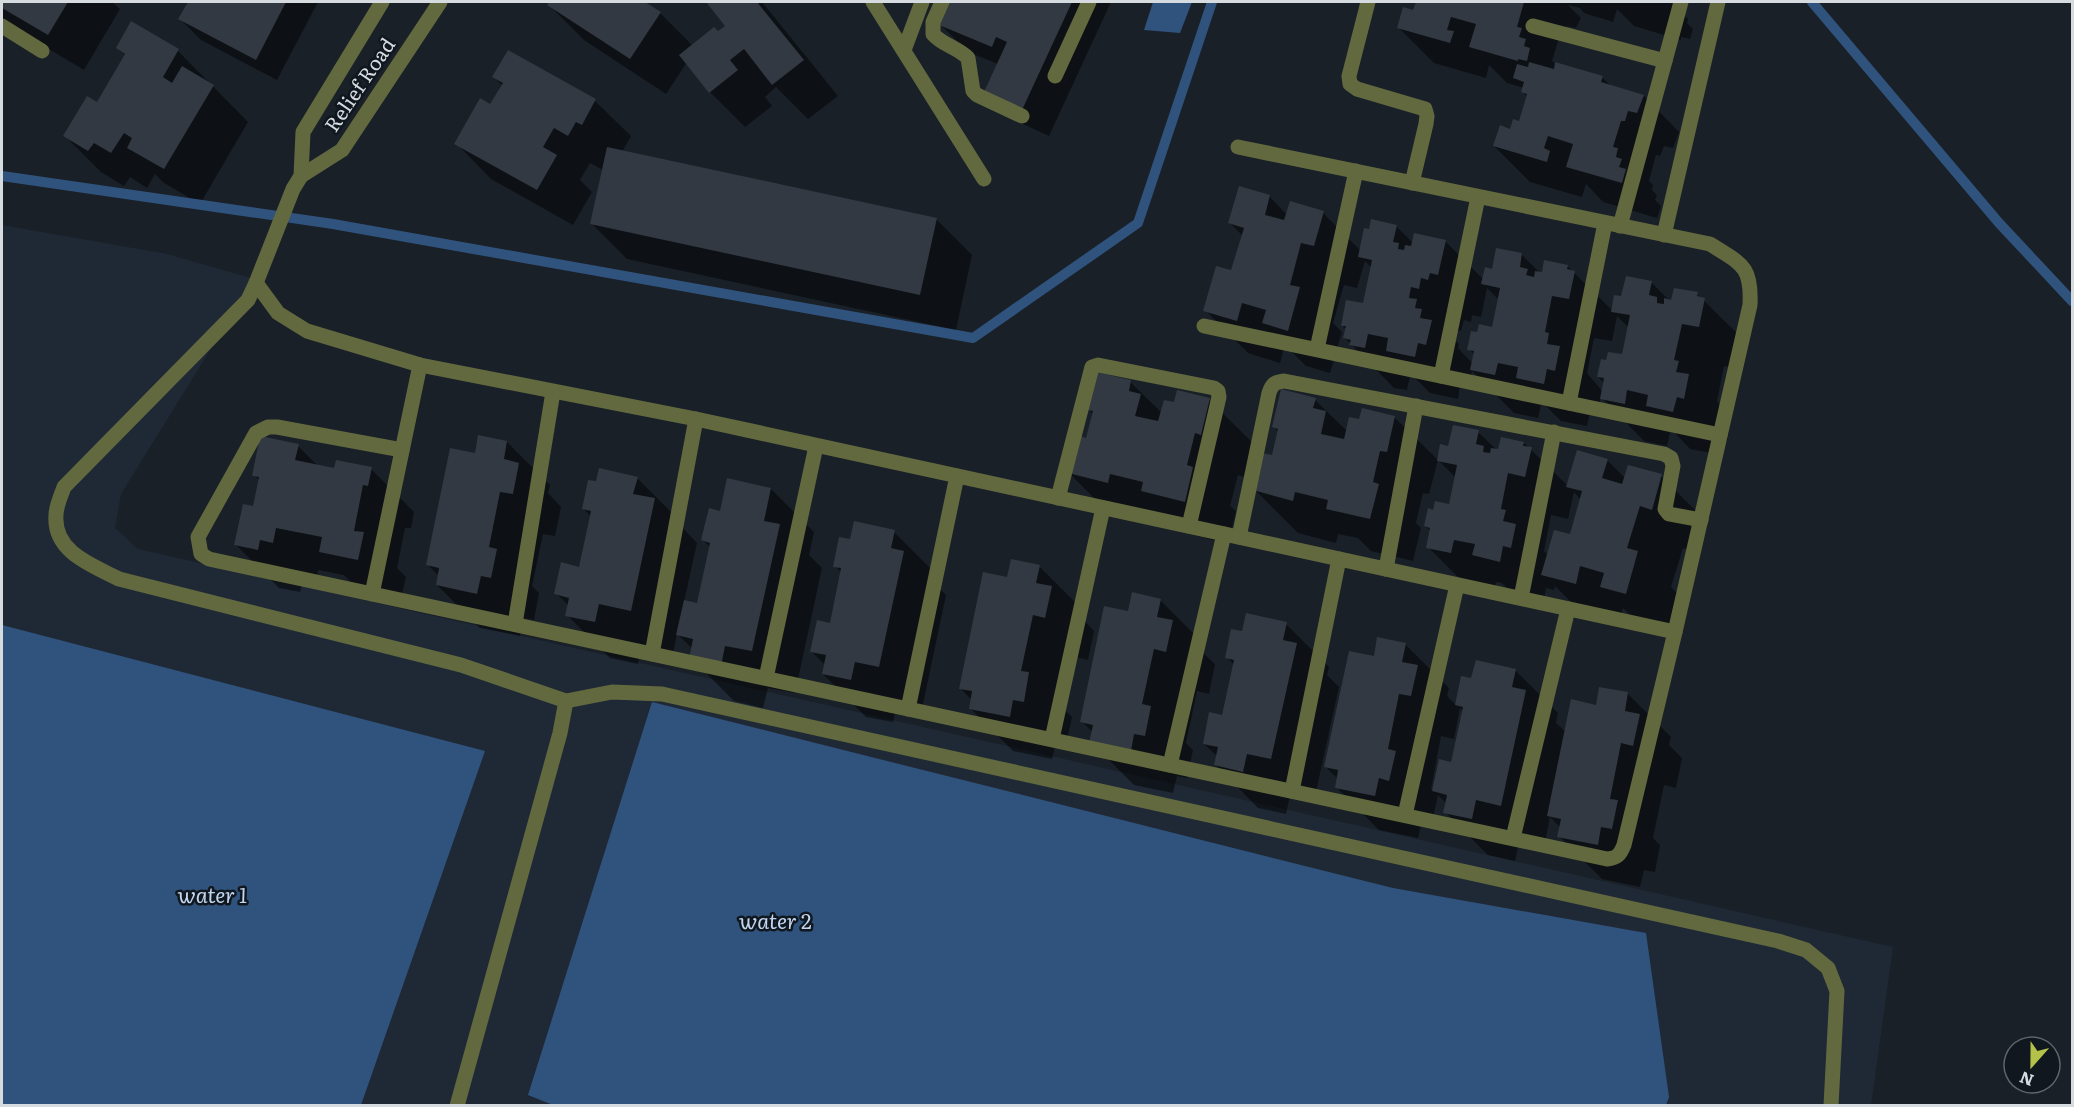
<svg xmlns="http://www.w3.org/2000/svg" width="2074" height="1107" font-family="Literata,serif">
<rect width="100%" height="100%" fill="#192028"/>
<polygon fill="#1f2936" points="2,225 167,254 254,279 121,494 115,528 138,549 1893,947 1871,1105 2,1105"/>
<g fill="#30537d">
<polygon points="1153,2 1192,2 1180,33 1144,30"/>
<polygon points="2,625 485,751 361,1105 2,1105"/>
<polygon points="652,702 1393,888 1646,933 1669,1097 1666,1105 553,1105 528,1095"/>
</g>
<g fill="#0007" fill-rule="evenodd">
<polygon points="2,2 112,2 120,9 84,70 2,21"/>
<polygon points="189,2 318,2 277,80 201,40 180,19"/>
<polygon points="551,2 642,2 660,13 693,46 727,26 708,2 762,2 838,96 808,119 776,87 765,97 772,106 745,127 710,92 687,62 666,94 584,40 549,5"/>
<polygon points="951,2 1111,2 1049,136 1012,119 998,64 968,52 941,25"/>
<polygon points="1424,2 1681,2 1682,14 1688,19 1687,23 1693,29 1690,39 1681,37 1681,40 1634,26 1617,9 1613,22 1584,13 1580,8 1568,5 1581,18 1576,28 1567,26 1564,36 1560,35 1552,61 1555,63 1603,78 1612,87 1644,96 1679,132 1673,148 1664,146 1660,156 1656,155 1649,181 1653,185 1652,190 1657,195 1655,200 1661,206 1657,218 1603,202 1586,184 1582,197 1530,182 1494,146 1520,123 1527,96 1523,92 1524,88 1507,83 1489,65 1486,78 1434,63 1399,28 1423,5"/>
<polygon points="132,23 178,51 248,122 200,204 164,183 155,174 147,188 130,177 124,186 101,172 65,136 97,104 126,56 117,48"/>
<polygon points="494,77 595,101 631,136 622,152 936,219 972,255 956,330 627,259 592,224 603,170 590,163 580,180 592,192 573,225 491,179 456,143 491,106 503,86"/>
<path d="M 1269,196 L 1287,215 L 1323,213 L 1361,251 L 1396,226 L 1413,243 L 1445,241 L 1483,279 L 1493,270 L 1522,255 L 1540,273 L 1567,266 L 1612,310 L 1623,298 L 1652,283 L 1670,301 L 1697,294 L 1747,343 L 1742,369 L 1724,366 L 1717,401 L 1731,419 L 1727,441 L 1719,439 L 1716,454 L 1690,449 L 1675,433 L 1670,432 L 1667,446 L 1644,441 L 1601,397 L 1597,413 L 1590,411 L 1587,426 L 1561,421 L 1546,406 L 1541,405 L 1538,418 L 1514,413 L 1472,371 L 1469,387 L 1460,385 L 1458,399 L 1430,393 L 1414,377 L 1410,376 L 1407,390 L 1394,388 L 1345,338 L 1347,330 L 1342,325 L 1364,305 L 1372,268 L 1365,261 L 1357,288 L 1344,285 L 1333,323 L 1342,332 L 1330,373 L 1306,366 L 1285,345 L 1280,363 L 1248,353 L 1205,310 L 1232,272 L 1243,236 L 1230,223 ZM 1487,288 L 1499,300 L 1493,329 L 1469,349 L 1475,355 L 1473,364 L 1458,348 L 1459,344 L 1452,337 L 1454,329 L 1461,331 L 1464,320 L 1471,322 L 1472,315 L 1481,317 ZM 1617,316 L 1629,328 L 1623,356 L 1607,362 L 1598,377 L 1604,383 L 1603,392 L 1587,373 L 1594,338 L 1612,341 Z"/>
<polygon points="1130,382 1162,413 1175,404 1209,400 1252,442 1244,477 1238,475 1230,506 1236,511 1228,544 1186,533 1173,521 1112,516 1069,473 1088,440 1094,415 1089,410"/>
<polygon points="1315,400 1347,431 1360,421 1363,410 1395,418 1438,460 1429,494 1423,493 1416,523 1421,528 1413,561 1371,551 1358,538 1338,534 1336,543 1298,533 1255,490 1273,457 1279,432 1274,427"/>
<path d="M 1478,432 L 1497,450 L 1524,443 L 1568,486 L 1607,460 L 1625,478 L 1661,476 L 1704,519 L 1695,552 L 1683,548 L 1671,587 L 1680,596 L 1669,636 L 1645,629 L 1623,608 L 1618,626 L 1586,617 L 1555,586 L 1554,590 L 1546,588 L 1543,604 L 1517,598 L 1502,583 L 1496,582 L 1494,595 L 1471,590 L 1428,547 L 1431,531 L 1425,526 L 1434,512 L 1450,506 L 1456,478 L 1439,461 L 1450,448 ZM 1574,492 L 1581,500 L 1571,536 L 1548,555 L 1544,551 L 1551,515 L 1568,519 Z"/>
<polygon points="507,442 550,485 548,493 561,507 555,536 543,534 532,586 539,593 534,620 523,618 520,636 480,628 437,585 439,576 428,565 476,455"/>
<polygon points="298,446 318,466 336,470 371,469 414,512 411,528 405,528 397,568 406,577 400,603 364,595 344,575 318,570 316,585 303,582 300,592 279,588 236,545 254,508 260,481 254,475"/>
<polygon points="637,478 680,521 679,524 697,543 684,602 698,605 711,548 703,540 721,513 771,489 814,532 809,555 822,568 795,693 768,688 763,708 734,701 691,658 693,649 677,634 673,653 641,646 638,664 610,658 567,615 569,606 556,593 580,568 591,517 584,509"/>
<polygon points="894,532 937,575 935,584 946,595 922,709 897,704 893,722 866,717 823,674 825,665 812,652 831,625 842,573 835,566 851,541"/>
<polygon points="1039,566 1082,609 1081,617 1094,631 1088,660 1075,657 1065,710 1072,717 1066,744 1056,742 1052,759 1013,751 970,708 972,700 960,688 1008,579"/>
<polygon points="1160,600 1203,643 1201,651 1215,664 1209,694 1197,691 1186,743 1193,750 1187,778 1177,776 1173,793 1134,785 1091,742 1093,733 1082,721 1129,613"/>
<polygon points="1286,624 1329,667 1327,675 1339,687 1314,801 1290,796 1286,814 1258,808 1216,765 1218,757 1204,744 1223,717 1234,665 1227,657 1243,633"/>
<path d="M 1378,639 L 1406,645 L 1449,688 L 1447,696 L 1456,705 L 1462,677 L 1472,680 L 1515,670 L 1558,713 L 1556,723 L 1566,732 L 1597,707 L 1628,694 L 1671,737 L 1669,745 L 1682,758 L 1676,788 L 1664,785 L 1653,838 L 1660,845 L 1655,872 L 1644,870 L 1640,887 L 1602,879 L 1559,836 L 1561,828 L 1550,817 L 1544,848 L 1519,842 L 1515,861 L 1488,855 L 1445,812 L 1447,804 L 1438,795 L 1432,823 L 1422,820 L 1418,838 L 1379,830 L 1336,787 L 1338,779 L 1326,767 L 1375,658 ZM 1460,708 L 1463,712 L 1452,764 L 1434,789 L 1431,789 L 1441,736 L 1454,739 Z"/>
</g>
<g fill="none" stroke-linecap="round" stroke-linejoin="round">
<g stroke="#30537d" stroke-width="10">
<polyline points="1812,2 1999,223 2072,301"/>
<polyline points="2,176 333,224 973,338 1138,223 1212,2"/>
</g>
</g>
<g fill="#323942">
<polygon points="2,2 68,2 48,35 2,8"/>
<polygon points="188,2 286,2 256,60 178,19"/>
<polygon points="549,2 645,2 661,12 630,59 547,5"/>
<polygon points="706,2 757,2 804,60 772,85 744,49 730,60 738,70 709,93 679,55 714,27 718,31 725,26"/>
<polygon points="949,2 1072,2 1022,110 984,92 1007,42 996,37 992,47 939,25"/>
<polygon points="1416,2 1524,2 1517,27 1522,28 1519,37 1526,39 1524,46 1530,48 1527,61 1518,59 1518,61 1469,47 1476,24 1451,17 1447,30 1454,31 1450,43 1397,28 1403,7 1413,10"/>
<polygon points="131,21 179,49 163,77 172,83 182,66 214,85 164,169 127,148 132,138 124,133 111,153 94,143 88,151 63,136 87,96 97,102 125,54 116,48"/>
<polygon points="508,50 596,99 582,125 576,122 568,136 554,128 543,147 557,155 537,190 454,144 480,98 490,104 503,83 492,77"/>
<polygon points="1529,62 1554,69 1555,62 1603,76 1601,82 1644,95 1637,113 1628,111 1625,121 1621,121 1613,147 1618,148 1616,157 1622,159 1619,167 1626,169 1622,183 1566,167 1573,144 1548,136 1544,148 1550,151 1547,162 1493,146 1500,125 1510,129 1513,119 1519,121 1527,94 1521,92 1524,82 1513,78 1517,64 1528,67"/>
<polygon points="607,147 937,218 920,295 590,224"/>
<polygon points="1239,186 1270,195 1265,215 1284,220 1290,201 1324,211 1314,246 1301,243 1290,285 1300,287 1288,331 1262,323 1266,310 1242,303 1237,321 1203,311 1216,266 1231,270 1244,228 1228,223"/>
<polygon points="1371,219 1397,225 1393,242 1399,243 1398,249 1404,250 1405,245 1411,246 1414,233 1446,240 1438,275 1430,273 1428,280 1421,278 1419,289 1411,287 1409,298 1417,299 1415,308 1422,309 1420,318 1432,320 1426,345 1418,343 1415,357 1386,351 1388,338 1368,334 1365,348 1349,345 1351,340 1343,338 1346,326 1341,326 1346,300 1363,303 1372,260 1358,257 1364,228 1369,229"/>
<polygon points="1496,248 1522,253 1520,267 1528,269 1526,275 1534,277 1535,271 1542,272 1544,260 1568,265 1567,269 1575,271 1569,299 1552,296 1545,332 1549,333 1547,344 1560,346 1555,371 1547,369 1544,384 1516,378 1518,367 1498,363 1495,375 1470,370 1474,351 1467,350 1471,331 1477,332 1479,324 1492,327 1500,288 1481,284 1485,267 1492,269"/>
<polygon points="1626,276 1652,281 1649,295 1657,297 1657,303 1664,304 1664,298 1671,300 1674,288 1698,292 1697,296 1705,298 1699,327 1682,324 1674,360 1679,361 1676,372 1689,374 1684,399 1677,397 1673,412 1646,406 1648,395 1627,390 1625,404 1600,399 1604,378 1597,377 1601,359 1606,360 1608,352 1622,354 1630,315 1611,312 1614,295 1621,296"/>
<polygon points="1096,372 1131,380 1129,391 1141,394 1135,416 1158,421 1164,400 1174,402 1177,390 1210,398 1201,435 1195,433 1187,465 1193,467 1185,502 1141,491 1143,482 1110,474 1108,483 1068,473 1077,435 1086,438 1093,411 1087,410"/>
<polygon points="1281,389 1316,398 1313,408 1326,411 1321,434 1344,439 1349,417 1359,419 1362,408 1395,416 1387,452 1380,451 1373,482 1379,484 1370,519 1326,509 1328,500 1295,492 1293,501 1253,490 1262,453 1272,455 1278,429 1272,427"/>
<polygon points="1453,425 1479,430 1476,444 1484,446 1483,452 1490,453 1491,448 1498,449 1501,437 1524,442 1523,446 1532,447 1525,477 1508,473 1501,509 1506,510 1503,521 1516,524 1511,548 1503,546 1500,562 1472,555 1475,544 1454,540 1451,553 1426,548 1430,528 1424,526 1428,508 1433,510 1435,501 1449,504 1457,465 1437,461 1440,444 1448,446"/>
<polygon points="478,435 507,441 504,459 519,463 513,494 500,492 489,547 497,549 491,578 481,576 477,594 436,585 439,568 426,565 450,448 475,453"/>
<polygon points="260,436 299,444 295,460 334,468 336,460 372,467 368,486 363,485 354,531 364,532 358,560 319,552 322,537 276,528 273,543 260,540 258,550 234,545 243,504 253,506 259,477 252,476"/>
<polygon points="1577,450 1608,459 1602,478 1622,484 1628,465 1662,474 1652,510 1640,506 1627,548 1638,551 1626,594 1600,587 1604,573 1580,566 1576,584 1541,575 1554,530 1570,534 1582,491 1566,487"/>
<polygon points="599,468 638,477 633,494 655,498 631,611 599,604 595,622 565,616 569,598 554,594 561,562 579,567 591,511 582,509 588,480 596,481"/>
<polygon points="727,478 771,488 764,521 780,524 752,651 725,646 721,666 689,659 693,639 676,635 684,600 697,603 710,543 701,540 709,508 720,511"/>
<polygon points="854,521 895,530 891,548 904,551 879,667 855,662 851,680 822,674 826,655 810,652 817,620 830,623 841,568 833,567 839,537 850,539"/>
<polygon points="1011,559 1040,565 1036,583 1052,586 1045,618 1033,615 1021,671 1029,672 1024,702 1013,700 1010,717 969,709 972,691 959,689 983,572 1007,577"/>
<polygon points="1132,592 1161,599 1157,617 1173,620 1166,652 1154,649 1142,704 1151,706 1145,736 1134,734 1131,751 1089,743 1093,725 1080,722 1104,606 1128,611"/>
<polygon points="1246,613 1287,622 1283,640 1297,643 1271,759 1247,754 1243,772 1214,765 1218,747 1203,744 1209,712 1222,715 1234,660 1225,658 1231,629 1242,631"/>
<polygon points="1377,637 1406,643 1402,662 1418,665 1411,696 1399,694 1388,749 1396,751 1389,781 1379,778 1375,796 1335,788 1338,770 1324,767 1349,651 1374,656"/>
<polygon points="1476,660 1516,669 1512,687 1526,690 1501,806 1476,800 1472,819 1443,813 1447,795 1432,791 1439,759 1451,762 1463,707 1455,705 1461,676 1471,678"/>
<polygon points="1599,687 1628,692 1625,711 1640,714 1633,746 1621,743 1610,799 1618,800 1612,829 1601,827 1598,845 1557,837 1561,819 1547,816 1571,699 1596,705"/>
</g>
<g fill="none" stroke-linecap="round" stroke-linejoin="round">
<g stroke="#62693e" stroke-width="15">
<path d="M 382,2 L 303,132 L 301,176 L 293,189 L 256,283 L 278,313 L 307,331 L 420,365 L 696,419 L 1675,632 L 1750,305 C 1752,265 1741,264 1710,244 L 1238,147"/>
<polyline points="873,2 984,179"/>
<path d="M 942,2 L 933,22 L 933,34 C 942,45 957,47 968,58 L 973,91 L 977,95 L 1022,116"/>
<polyline points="1368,2 1349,76 1350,84 1357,89 1425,109 1427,116 1426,124 1412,183"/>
<polyline points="2,26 42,51"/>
<polyline points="1533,26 1665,61"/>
<polyline points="904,50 922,2"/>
<polyline points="1055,76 1089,2"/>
<polyline points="301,176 342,150 440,2"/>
<polyline points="1620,226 1681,2"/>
<polyline points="1664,235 1718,2"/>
<path d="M 256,283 L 248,300 L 64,487 C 61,496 56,506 56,515 C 53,552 92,565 119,579 L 461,665 L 566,701 L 560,733 L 457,1106"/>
<polyline points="1204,326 1720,435"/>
<polyline points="1317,349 1356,171"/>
<polyline points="1441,376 1478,197"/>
<polyline points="1569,403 1605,223"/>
<path d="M 402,450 L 277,427 L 268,427 L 256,433 L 198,537 L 201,554 L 209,559 L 1607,859 C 1617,858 1620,855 1624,845 L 1675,632"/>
<polyline points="1058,498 1092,367 1098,365 1214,388 1218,391 1219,397 1189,526"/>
<path d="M 1239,537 L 1269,393 C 1272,384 1275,382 1284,381 L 1664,454 L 1671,458 L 1673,466 L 1665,509 L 1669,514 L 1701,520"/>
<polyline points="1386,569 1416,406"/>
<polyline points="372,594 420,365"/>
<polyline points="1521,598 1554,432"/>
<polyline points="515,624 553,392"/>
<polyline points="652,654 696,419"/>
<polyline points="766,678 816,446"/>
<polyline points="566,701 612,692 662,694 1778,941 1806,950 1828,968 1837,991 1831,1106"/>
<polyline points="908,709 957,476"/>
<polyline points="1052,739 1103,508"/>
<polyline points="1170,765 1224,534"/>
<polyline points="1292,791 1339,559"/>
<polyline points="1405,815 1457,585"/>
<polyline points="1513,838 1568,609"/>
</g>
</g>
<g text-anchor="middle" stroke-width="5" stroke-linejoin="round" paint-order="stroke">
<g font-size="20" fill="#d6dbe0" stroke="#10171e">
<text transform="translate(360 85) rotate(-56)" y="7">Relief Road</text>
</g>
<g font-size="21" font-style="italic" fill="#c0d6f1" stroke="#10171e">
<text x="212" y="903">water 1</text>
<text x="775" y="929">water 2</text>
</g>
</g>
<rect width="2074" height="1107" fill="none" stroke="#d6dbe0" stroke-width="6"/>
<g transform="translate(2032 1065) rotate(201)"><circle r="28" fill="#10171e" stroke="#5f656c" stroke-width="1.5"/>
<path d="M0-4.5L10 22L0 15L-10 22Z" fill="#b4c24a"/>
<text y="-9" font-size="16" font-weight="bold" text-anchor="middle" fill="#d6dbe0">N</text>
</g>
</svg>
